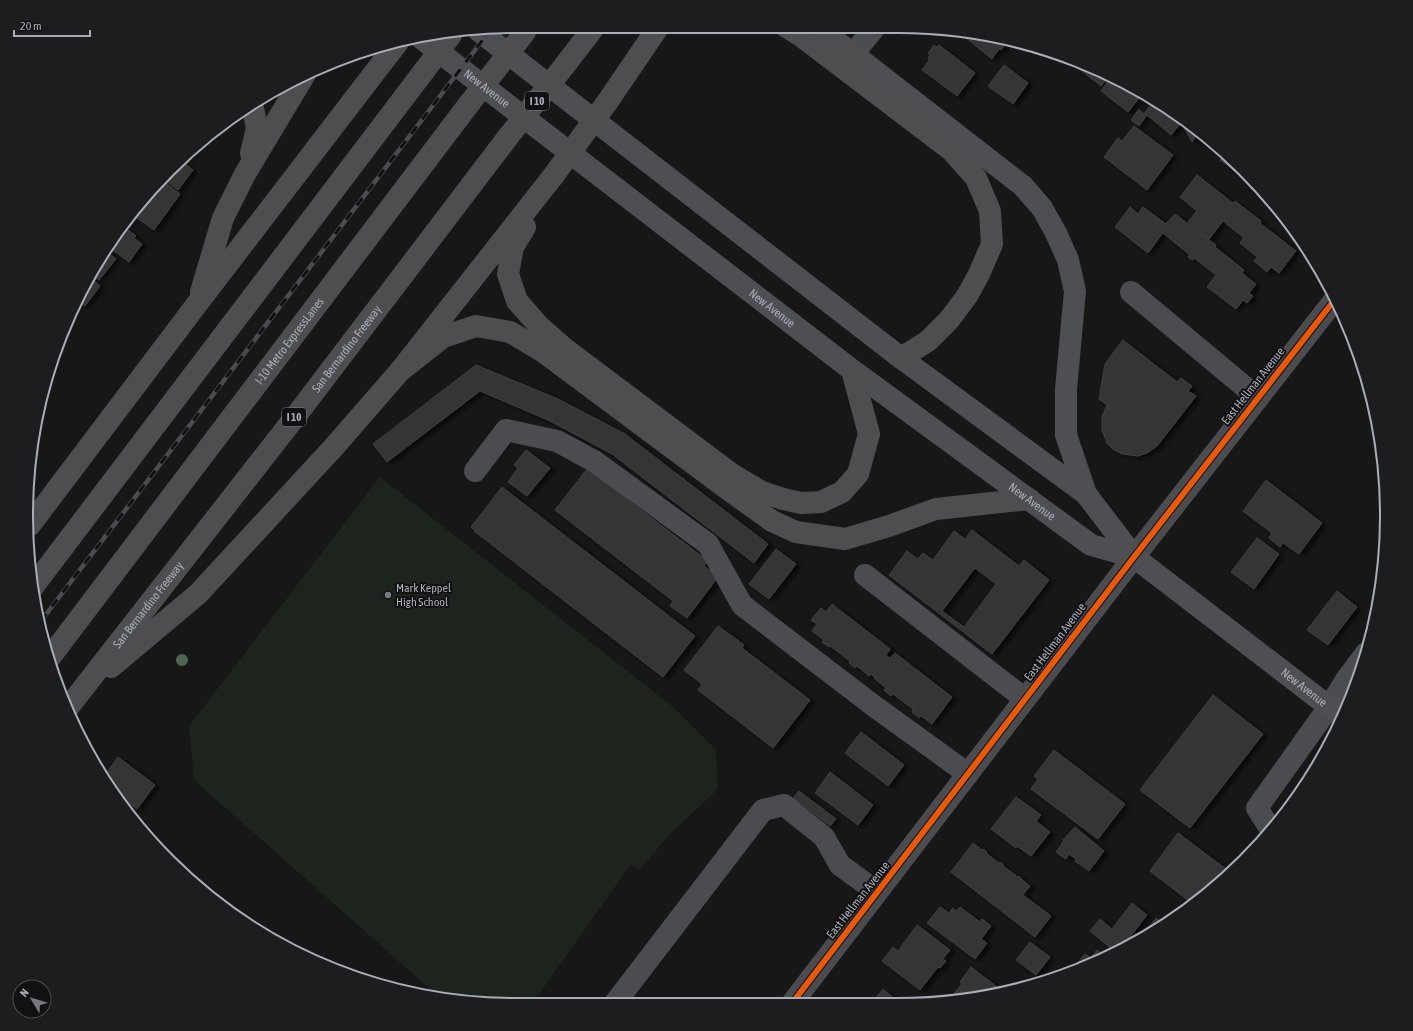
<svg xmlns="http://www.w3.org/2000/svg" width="1413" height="1031" font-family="'Asap Condensed',sans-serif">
<defs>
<filter id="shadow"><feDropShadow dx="4.5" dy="2.5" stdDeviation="2" flood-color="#0009"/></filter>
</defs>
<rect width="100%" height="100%" fill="#171717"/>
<polygon fill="#1d241e" points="380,477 672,706 716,750 718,789 670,834 639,870 631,864 532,1004 483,1004 438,996 194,780 189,726"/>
<g fill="#353536" stroke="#3f4043" fill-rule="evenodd" filter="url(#shadow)">
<polygon points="961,34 1006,40 1002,45 1004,46 1001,50 999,49 992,59"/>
<polygon points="934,45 937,47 939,45 975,73 957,96 922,70 930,59 928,58 930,55 928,53"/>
<polygon points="1061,55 1085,63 1109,76 1101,86"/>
<polygon points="1004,65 1028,83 1013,104 988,86"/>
<polygon points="1111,77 1142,94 1128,112 1101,91"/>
<polygon points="1154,100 1169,108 1220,148 1256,185 1255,186 1220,160 1223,156 1196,136 1192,142 1183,126 1180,124 1171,135 1147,115 1139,126 1131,120 1139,109 1144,114"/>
<polygon points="1134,126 1173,155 1147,190 1104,157 1118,138 1122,141"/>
<polygon points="183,162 193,170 178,190 164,179"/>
<polygon points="1197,175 1233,203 1235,201 1261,221 1260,223 1296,251 1279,273 1271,267 1267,272 1254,261 1257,257 1240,243 1244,238 1223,221 1209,239 1188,222 1197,211 1180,197"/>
<polygon points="162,180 180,194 154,230 133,215 145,196 147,197 153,188"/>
<polygon points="1268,199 1286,217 1290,225 1274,212 1275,210"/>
<polygon points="1130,207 1138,214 1143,207 1166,224 1175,214 1216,245 1215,247 1244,270 1242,273 1256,284 1249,293 1253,296 1247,303 1243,300 1236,309 1207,287 1216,275 1194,258 1193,260 1188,257 1190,255 1163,233 1148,253 1115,227"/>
<polygon points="124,227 136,236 134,238 142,244 129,262 110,248"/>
<polygon points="108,253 116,259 99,280 92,275"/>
<polygon points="91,278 100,286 85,306 76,299"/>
<polygon points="1123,340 1177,382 1181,378 1192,386 1188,391 1196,396 1157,446 1147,453 1138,456 1122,454 1114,450 1107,443 1102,430 1102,417 1107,405 1099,399 1105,364"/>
<polygon points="476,365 558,399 625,434 768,544 754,563 612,454 548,420 480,391 387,462 373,444"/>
<polygon points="1362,367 1366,378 1358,372"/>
<polygon points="526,450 550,468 527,496 508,482 518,468 514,465"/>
<polygon points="587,469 708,561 704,566 718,577 687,618 670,606 673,601 555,510"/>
<polygon points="1266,480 1322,523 1299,554 1283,543 1280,547 1269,538 1272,533 1243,511"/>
<polygon points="502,487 695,636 663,677 474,531 475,530 471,527"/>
<path d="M 972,530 L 1019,566 L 1024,560 L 1049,580 L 992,654 L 889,575 L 907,551 L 918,559 L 923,553 L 933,560 L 954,531 L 965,539 ZM 975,568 L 996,584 L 964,627 L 942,611 Z"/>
<polygon points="1257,538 1279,554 1254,589 1231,572"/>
<polygon points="776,549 796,564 769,599 749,584"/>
<polygon points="1337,591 1357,607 1328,645 1307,630"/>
<polygon points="832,604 890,649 886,655 890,658 895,653 952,697 932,724 921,716 919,718 912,712 913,709 893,694 891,696 884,690 886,688 875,679 875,678 871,674 869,676 857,666 855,668 849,663 850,661 830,646 829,647 822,642 824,640 812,631 817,624 811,620 821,608 826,612"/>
<polygon points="718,626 744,645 742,648 810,700 773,748 698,690 702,684 684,670"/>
<polygon points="1213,695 1263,734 1190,828 1140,790"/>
<polygon points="861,732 904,765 888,786 845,753"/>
<polygon points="1054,750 1125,804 1098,839 1031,789 1038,779 1034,776"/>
<polygon points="118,757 155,785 137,809 114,791 105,775"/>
<polygon points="830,772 873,805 858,825 815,793"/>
<polygon points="799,791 836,819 830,826 793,798"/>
<polygon points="1016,797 1041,815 1036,821 1050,832 1031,856 1017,846 1016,848 991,829"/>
<polygon points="1075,827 1104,851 1089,871 1075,861 1076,859 1069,854 1066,859 1056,852 1064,841 1063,840"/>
<polygon points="1178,833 1230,872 1194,905 1150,871"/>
<polygon points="973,843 982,850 983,849 987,852 986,853 999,863 1000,862 1004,865 1003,866 1018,877 1019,876 1022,879 1022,880 1030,886 1023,895 1051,916 1035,937 951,872"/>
<polygon points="1132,903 1147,915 1129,938 1132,940 1114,951 1090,931 1100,919 1112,929"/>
<polygon points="940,907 949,913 953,908 956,911 960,907 980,922 982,919 991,926 981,939 987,943 975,959 927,923"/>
<polygon points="1156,918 1163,923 1144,934"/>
<polygon points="917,925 950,950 943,959 946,961 940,968 938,967 920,990 882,961 893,947 898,951"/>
<polygon points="1030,942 1050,957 1036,975 1016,960"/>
<polygon points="1097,950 1104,956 1085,968 1071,971 1085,954 1091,958"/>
<polygon points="971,967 1001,990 962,1001 953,995 962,984 960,982"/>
<polygon points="883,989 896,1000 895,1001 869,1001 872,997 875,999"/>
</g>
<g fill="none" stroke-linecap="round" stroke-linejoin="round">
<g stroke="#4b4c50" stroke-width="22">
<polyline points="853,54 876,26"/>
<polyline points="1131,292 1258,398"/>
<polyline points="475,471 506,430 557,441 594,461 708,544 742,605 874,706 968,774"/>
<polyline points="865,575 1025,699"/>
<polyline points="1271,830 1257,808 1329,707 1348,677 1366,653"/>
<polyline points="793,1002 1134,557 1336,298"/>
<polyline points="615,1003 763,810 784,805 824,837 840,865 877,892"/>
</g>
<g stroke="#4d4f52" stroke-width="22">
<path id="s1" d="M 479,31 L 901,358 L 1086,494 L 1134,557 L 1341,716"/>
<path id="s2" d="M 421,38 L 852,370 L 1087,542 L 1091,545 L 1134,557"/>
<polyline points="853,54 1023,186 1042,208 1056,233 1068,260 1075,291 1066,389 1066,435 1086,494"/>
</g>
<g stroke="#4e4e51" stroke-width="22">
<polyline points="785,26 801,36 951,150 976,178 990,211 992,244 979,274 967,296 949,320 928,341 901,358"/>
<polyline points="816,26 853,54"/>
<polyline points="565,65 595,26"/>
<polyline points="608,101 659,26"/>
<polyline points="251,153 257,128 252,103"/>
<polyline points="525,227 513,247 508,274 517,301 539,326 564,348 733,475 762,492 783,499 801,503 821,502 842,492 858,474 869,434 852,370"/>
<polyline points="201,292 223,218 245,174 305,74"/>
<polyline points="400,371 443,337 476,326 510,332 542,351 726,488 772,521 796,532 845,539 889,526 936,509 1029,499"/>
<polyline points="30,525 197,304 398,42"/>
<polyline points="32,588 424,71"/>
<path id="s3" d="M 51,656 L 469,104"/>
<polyline points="111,667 198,594 333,448 400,371 554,175"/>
<path id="s4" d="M 67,709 L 295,417 L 508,137"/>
</g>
<defs>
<polyline id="rail" points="41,621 491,29"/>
</defs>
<use href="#rail" stroke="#4b4c4f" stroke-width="4.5"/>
<use href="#rail" stroke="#111113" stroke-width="3" stroke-dasharray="9" stroke-linecap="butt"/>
<g stroke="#4e4e51" stroke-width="22">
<polyline points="424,71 451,35"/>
<polyline points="469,104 525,32"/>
<polyline points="508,137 565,65"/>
<polyline points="554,175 608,101"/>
</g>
<defs>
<polyline id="cycleway" points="793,1002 1134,557 1336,298"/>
</defs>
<use href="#cycleway" stroke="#111113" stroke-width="8"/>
<use href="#cycleway" stroke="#e8590c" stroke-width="6"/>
</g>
<circle fill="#506451" cx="182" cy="660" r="6"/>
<circle fill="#757880" stroke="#111113" stroke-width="1.5" cx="388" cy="595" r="4"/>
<g text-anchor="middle" stroke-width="4" stroke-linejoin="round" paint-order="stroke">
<g fill="#111113" stroke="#7b7e86" stroke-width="1">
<rect x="525" y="92" width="24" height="18" rx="3"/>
<rect x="282" y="408" width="24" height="18" rx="3"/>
</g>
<g font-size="11" font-weight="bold" fill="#a8adb8">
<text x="537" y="105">I 10</text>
<text x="294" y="421">I 10</text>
</g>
<g font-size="12" fill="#a8adb8" stroke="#111113">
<text dy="4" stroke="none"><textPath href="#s2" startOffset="83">New Avenue</textPath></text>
<text dy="4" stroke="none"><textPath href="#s2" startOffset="443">New Avenue</textPath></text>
<text dy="4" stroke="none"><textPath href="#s3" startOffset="395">I-10 Metro ExpressLanes</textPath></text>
<text dy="4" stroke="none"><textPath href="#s4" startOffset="456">San Bernardino Freeway</textPath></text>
<text transform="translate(1253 386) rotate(-52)" y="4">East Hellman Avenue</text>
<text dy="4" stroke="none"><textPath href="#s2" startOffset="767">New Avenue</textPath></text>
<text dy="4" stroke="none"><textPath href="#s4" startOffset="132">San Bernardino Freeway</textPath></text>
<text transform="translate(1055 642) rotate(-53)" y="4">East Hellman Avenue</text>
<text dy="4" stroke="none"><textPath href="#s1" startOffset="1057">New Avenue</textPath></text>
<text transform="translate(858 900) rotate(-52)" y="4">East Hellman Avenue</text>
</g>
<g font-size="12" fill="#a8adb8" stroke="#111113" text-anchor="start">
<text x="396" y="592">Mark Keppel<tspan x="396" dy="14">High School</tspan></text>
</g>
</g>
<path d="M0 0H1413V1031H0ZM515 33H898A482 482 0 0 1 1380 515V516A482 482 0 0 1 898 998H515A482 482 0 0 1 33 516V515A482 482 0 0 1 515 33Z" fill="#1d1d20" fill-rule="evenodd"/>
<path fill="none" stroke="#a8adb8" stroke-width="2" d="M515 33H898A482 482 0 0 1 1380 515V516A482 482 0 0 1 898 998H515A482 482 0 0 1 33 516V515A482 482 0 0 1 515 33Z"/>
<g transform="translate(32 999) rotate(308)"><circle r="19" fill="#111113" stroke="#4d4f55"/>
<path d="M0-3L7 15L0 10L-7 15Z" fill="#757880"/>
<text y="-6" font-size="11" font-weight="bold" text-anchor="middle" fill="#a8adb8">N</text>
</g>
<path d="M14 30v6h76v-6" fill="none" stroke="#a8adb8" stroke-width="2"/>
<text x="20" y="30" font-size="12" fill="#a8adb8" stroke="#111113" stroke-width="3" paint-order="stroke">20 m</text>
</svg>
